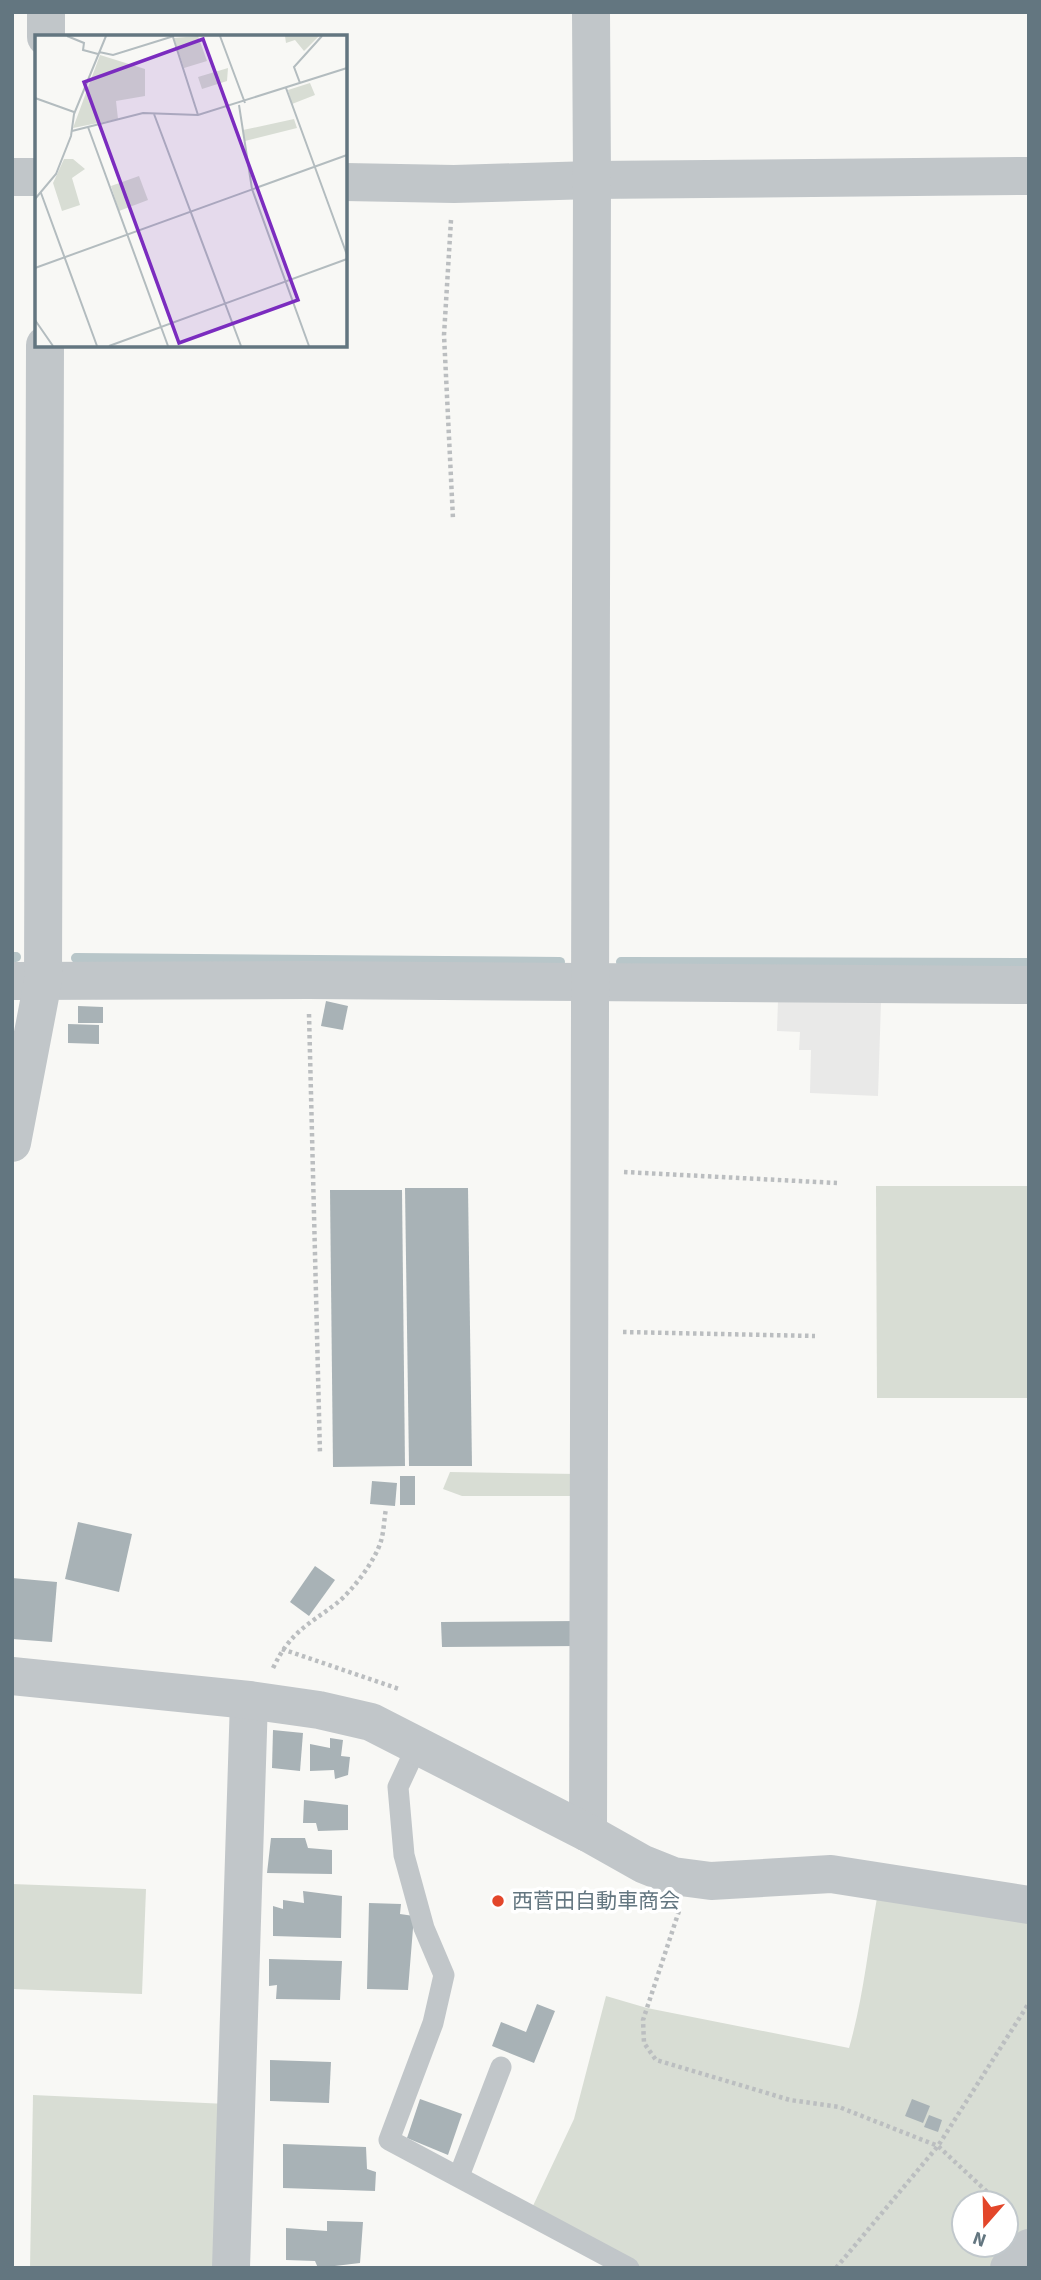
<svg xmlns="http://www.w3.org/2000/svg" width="1041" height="2280" font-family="'Source Sans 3','Noto Sans JP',sans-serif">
<rect width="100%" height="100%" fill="#f8f8f5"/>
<polygon fill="#e9e9e8" points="778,1000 881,1002 878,1096 810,1093 811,1050 799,1050 800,1032 777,1031"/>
<g fill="#d8ddd4" fill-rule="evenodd">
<polygon points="876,1186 1029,1186 1029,1398 877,1398"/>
<polygon points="450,1472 578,1474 579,1496 462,1496 443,1489"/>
<polygon points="12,1884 146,1889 142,1994 12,1989"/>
<path d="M 877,1898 L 1029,1920 L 1029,2236 L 997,2268 L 643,2268 L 602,2249 L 531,2210 L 574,2119 L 606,1996 L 647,2008 L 849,2048 C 863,2000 868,1948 877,1898 ZM 964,2203 L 1006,2203 L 1006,2245 L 964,2245 Z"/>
<polygon points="33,2095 227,2104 221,2268 30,2268"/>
</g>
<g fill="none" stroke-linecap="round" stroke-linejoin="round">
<g stroke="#b8c6c9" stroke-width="10">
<polyline points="12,957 16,957"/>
<polyline points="76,958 560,962"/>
<polyline points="621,962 1029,963"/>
</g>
</g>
<g fill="#a8b2b6">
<polygon points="326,1001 348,1006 343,1030 321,1026"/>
<polygon points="78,1006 103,1007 103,1023 78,1023"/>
<polygon points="68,1024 99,1025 99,1044 68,1043"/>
<polygon points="405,1188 468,1188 472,1466 409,1466"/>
<polygon points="330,1190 402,1190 405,1466 333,1467"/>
<rect x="400" y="1476" width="15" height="29"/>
<polygon points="372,1481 397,1483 395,1506 370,1504"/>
<polygon points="78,1522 132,1534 119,1592 65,1579"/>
<polygon points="315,1566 335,1580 309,1616 290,1602"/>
<polygon points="12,1578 57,1582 52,1642 12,1639"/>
<polygon points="580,1621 580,1646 442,1647 441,1622"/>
<polygon points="273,1730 303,1733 300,1771 272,1768"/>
<polygon points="330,1738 343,1740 341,1756 350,1757 348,1775 335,1779 334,1770 310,1771 310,1744 330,1748"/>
<polygon points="304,1800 348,1805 348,1830 318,1831 316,1823 303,1823"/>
<polygon points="271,1838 305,1838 308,1848 332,1850 332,1874 267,1873"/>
<polygon points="303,1891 342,1896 341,1938 273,1936 273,1906 283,1909 283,1900 304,1903"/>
<polygon points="369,1903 401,1904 400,1914 414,1916 408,1990 367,1989"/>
<polygon points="269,1959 342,1961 340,2000 276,1999 277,1985 269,1986"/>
<polygon points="537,2004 555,2011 534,2063 492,2046 501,2022 526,2032"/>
<polygon points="270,2060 331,2062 329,2103 270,2101"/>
<polygon points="420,2099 462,2114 448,2155 407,2138"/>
<polygon points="912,2099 930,2106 923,2123 905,2116"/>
<polygon points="929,2115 942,2120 938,2132 924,2127"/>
<polygon points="283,2144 366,2147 367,2169 376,2172 375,2191 283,2188"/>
<polygon points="327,2221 363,2222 360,2263 318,2268 315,2261 286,2260 286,2228 327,2231"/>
</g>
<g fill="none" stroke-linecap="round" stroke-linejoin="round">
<g stroke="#bbbec0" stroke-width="4.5" stroke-dasharray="3.5 3.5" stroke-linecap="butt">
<polyline points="451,220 444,335 453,519"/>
<polyline points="309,1014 320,1454"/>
<polyline points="624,1172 837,1183"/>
<polyline points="623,1332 815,1336"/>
<polyline points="282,1649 399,1689"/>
<path d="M 273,1668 C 291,1631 307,1626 337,1603 C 353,1590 375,1561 381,1541 C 384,1531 384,1519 386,1509"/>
<polyline points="679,1911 643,2020 644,2043 656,2060 790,2100 839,2107 938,2146 999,2203"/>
<polyline points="836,2268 938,2146 1029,2003"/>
</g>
<g stroke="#c1c6c9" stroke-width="21">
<polyline points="418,1744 398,1787 404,1855 424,1928 444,1975 433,2023 389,2140 629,2268"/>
<polyline points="459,2176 501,2067"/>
</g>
<g stroke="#c1c6c9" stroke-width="38">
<polyline points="46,37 46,12"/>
<polyline points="12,177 37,177"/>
<polyline points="345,182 454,184 592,180 1029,176"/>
<polyline points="12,981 308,980 1029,985"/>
<polyline points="12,1143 43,981 45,345"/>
<polyline points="588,1833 592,180 591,12"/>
<polyline points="231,2268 249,1700"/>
<polyline points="1009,2268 1029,2248"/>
</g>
<polyline stroke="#c1c6c9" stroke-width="38" points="12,1676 249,1700 319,1710 371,1722 588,1833 643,1864 673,1876 711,1881 831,1874 1029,1905"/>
</g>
<circle fill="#e3462a" stroke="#fff" stroke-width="2.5" cx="498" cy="1901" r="7"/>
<g text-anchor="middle" stroke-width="7" stroke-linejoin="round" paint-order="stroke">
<g font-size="21" fill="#637680" stroke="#fff" text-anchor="start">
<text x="512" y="1908">西菅田自動車商会</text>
</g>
</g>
<g transform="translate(35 35)">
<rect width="312" height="312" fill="#f8f8f5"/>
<path d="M 163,1 L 172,26 L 149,33 L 139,3 ZM 250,1 L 284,1 L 269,16 L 260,5 L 251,8 ZM 65,20 L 110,34 L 110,61 L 81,66 L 83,84 L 38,93 ZM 193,33 L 192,46 L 167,54 L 163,42 ZM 275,48 L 280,60 L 257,69 L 253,55 ZM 259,84 L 262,93 L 210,106 L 208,95 ZM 29,124 L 38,124 L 50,134 L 37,143 L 45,170 L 27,176 L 18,148 ZM 104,141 L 113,165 L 84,176 L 76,151 Z" fill="#d8ddd4"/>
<path fill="none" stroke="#b3bcbf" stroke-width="2" d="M 32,1 L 49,8 L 48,15 L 63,19M 185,1 L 210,68M 138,2 L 163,80M 64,17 L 78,20 L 139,1M 265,48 L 259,32 L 287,1M 251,53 L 312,220M 0,63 L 39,77M 204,70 L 217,154 L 274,311M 119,79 L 206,311M 53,92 L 133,311M 37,96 L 108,78 L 163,80 L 312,33M 6,158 L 62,311M 0,164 L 21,139 L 36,101 L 39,79 L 71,1M 0,233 L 312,120M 0,285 L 18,311M 74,311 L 312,224"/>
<path fill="#7b2cbf" fill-opacity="0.15" stroke="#7b2cbf" stroke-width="3.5" d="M 168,4 L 263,265 L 144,308 L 49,47 Z"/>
<rect width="312" height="312" fill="none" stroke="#637680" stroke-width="3.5"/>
</g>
<rect width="1041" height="2280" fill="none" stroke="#637680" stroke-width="28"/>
<g transform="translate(985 2224) rotate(200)"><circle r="33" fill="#ffffff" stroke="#c1c8cc" stroke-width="2"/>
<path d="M0-5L12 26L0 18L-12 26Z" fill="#e3462a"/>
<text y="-10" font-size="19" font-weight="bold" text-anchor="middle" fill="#637680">N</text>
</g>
</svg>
